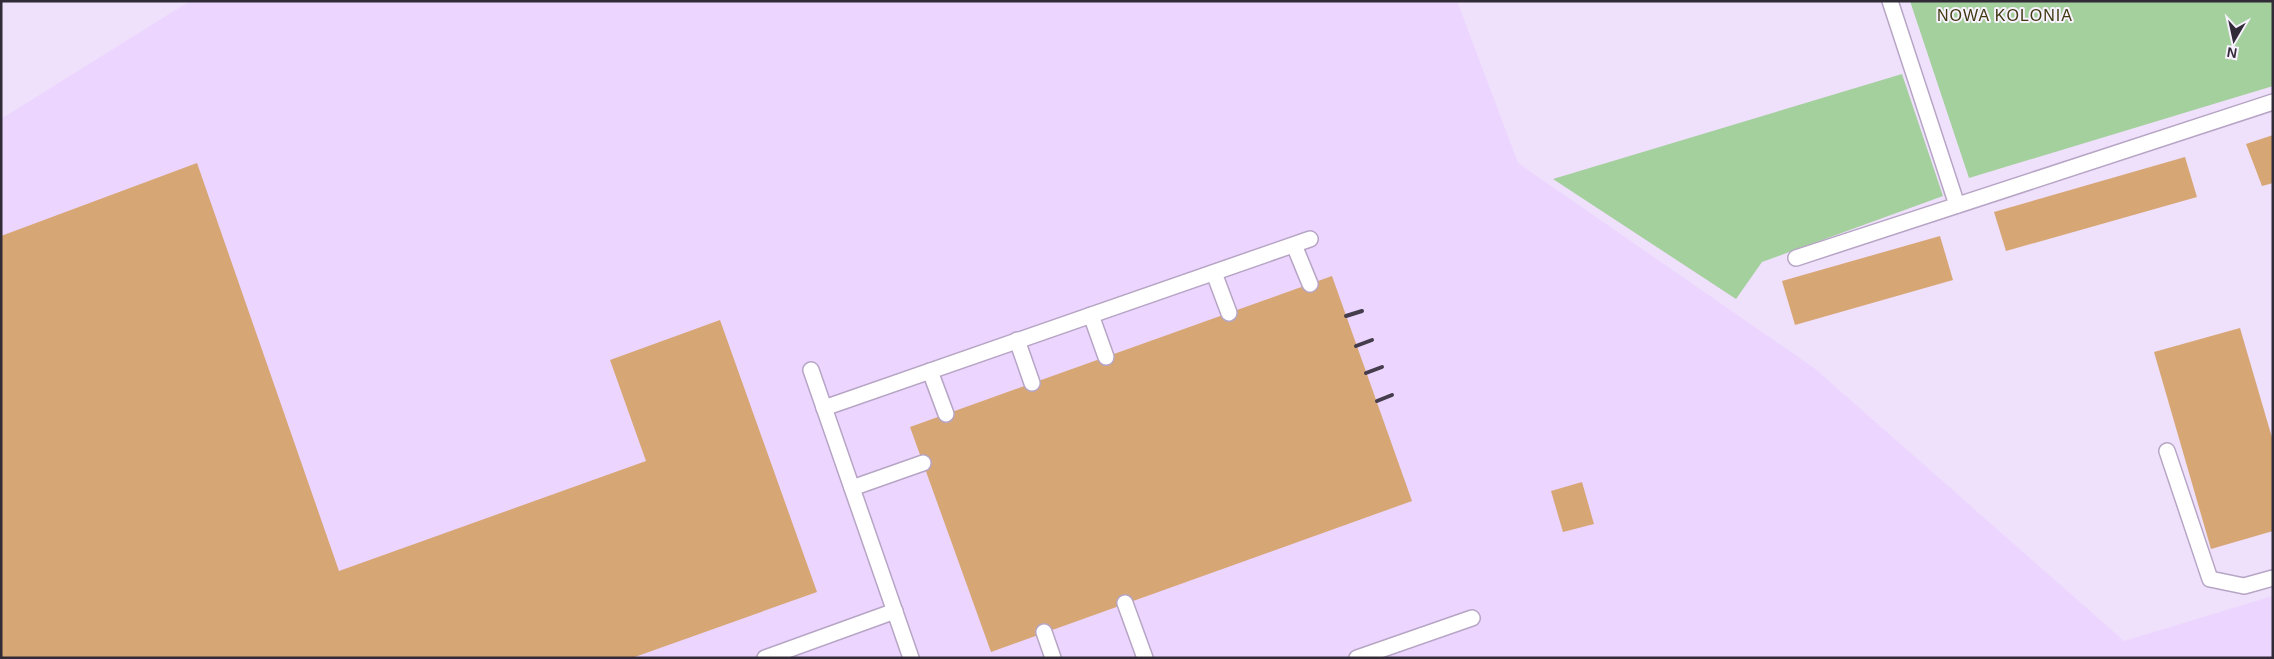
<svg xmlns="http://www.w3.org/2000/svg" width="2274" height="659" font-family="Arial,sans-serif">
<rect width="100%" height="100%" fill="#efe0fb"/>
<polygon fill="#ecd5fe" points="192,1 1457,1 1518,163 1814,368 2124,641 2273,596 2273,658 1,658 1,119 182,6"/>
<g fill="#a4d09d">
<polygon points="1910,1 2273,1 2273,86 1969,178"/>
<polygon points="1902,74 1943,196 1762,262 1736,299 1553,179"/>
</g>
<g fill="#d7a675">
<polygon points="2273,135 2273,183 2262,186 2246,144"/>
<polygon points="2185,157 2197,197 2006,251 1994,212"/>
<polygon points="197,163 339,571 646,461 610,360 720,320 817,592 632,658 1,658 1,236"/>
<polygon points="1940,236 1953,280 1795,325 1782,281"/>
<polygon points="1332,276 1412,501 991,652 910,427"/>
<polygon points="2240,328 2273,441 2273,531 2211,549 2154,352"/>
<polygon points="1582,482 1594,524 1563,532 1551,491"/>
</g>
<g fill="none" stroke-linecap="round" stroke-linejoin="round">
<defs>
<g id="service">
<polyline points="1890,1 1957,205"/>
<polyline points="1294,245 1310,284"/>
<polyline points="1796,258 2273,102"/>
<polyline points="1214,273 1229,313"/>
<polyline points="1091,315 1106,357"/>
<polyline points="1017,340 1032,383"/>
<polyline points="811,370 911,658"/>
<polyline points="930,371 946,414"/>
<polyline points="824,408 1310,239"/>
<polyline points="2167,451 2210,579 2244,586 2273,578"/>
<polyline points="852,488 923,463"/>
<polyline points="1125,603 1145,658"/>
<polyline points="1044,632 1053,658"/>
<polyline points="765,658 895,611"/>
<polyline points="1357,658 1472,618"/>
</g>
</defs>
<use href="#service" stroke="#b7a5c5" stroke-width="18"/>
<use href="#service" stroke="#fff" stroke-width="15"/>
<g stroke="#453d4c" stroke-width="4">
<polyline points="1346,316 1362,311"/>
<polyline points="1356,346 1372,340"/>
<polyline points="1366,373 1382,367"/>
<polyline points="1377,401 1392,395"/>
</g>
</g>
<g text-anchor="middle" stroke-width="4" stroke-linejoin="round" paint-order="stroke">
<g font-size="16" letter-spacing="1" fill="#3e3a11" stroke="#f8f1fe">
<text x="2005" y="21">NOWA KOLONIA</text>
</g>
</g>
<rect width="2274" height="659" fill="none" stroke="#312a37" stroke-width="5"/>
<g transform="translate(2234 40) rotate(189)" stroke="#f8f1fe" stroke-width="4" paint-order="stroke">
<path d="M0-4L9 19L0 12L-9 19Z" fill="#312a37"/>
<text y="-8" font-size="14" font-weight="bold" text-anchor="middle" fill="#312a37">N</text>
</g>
</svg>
